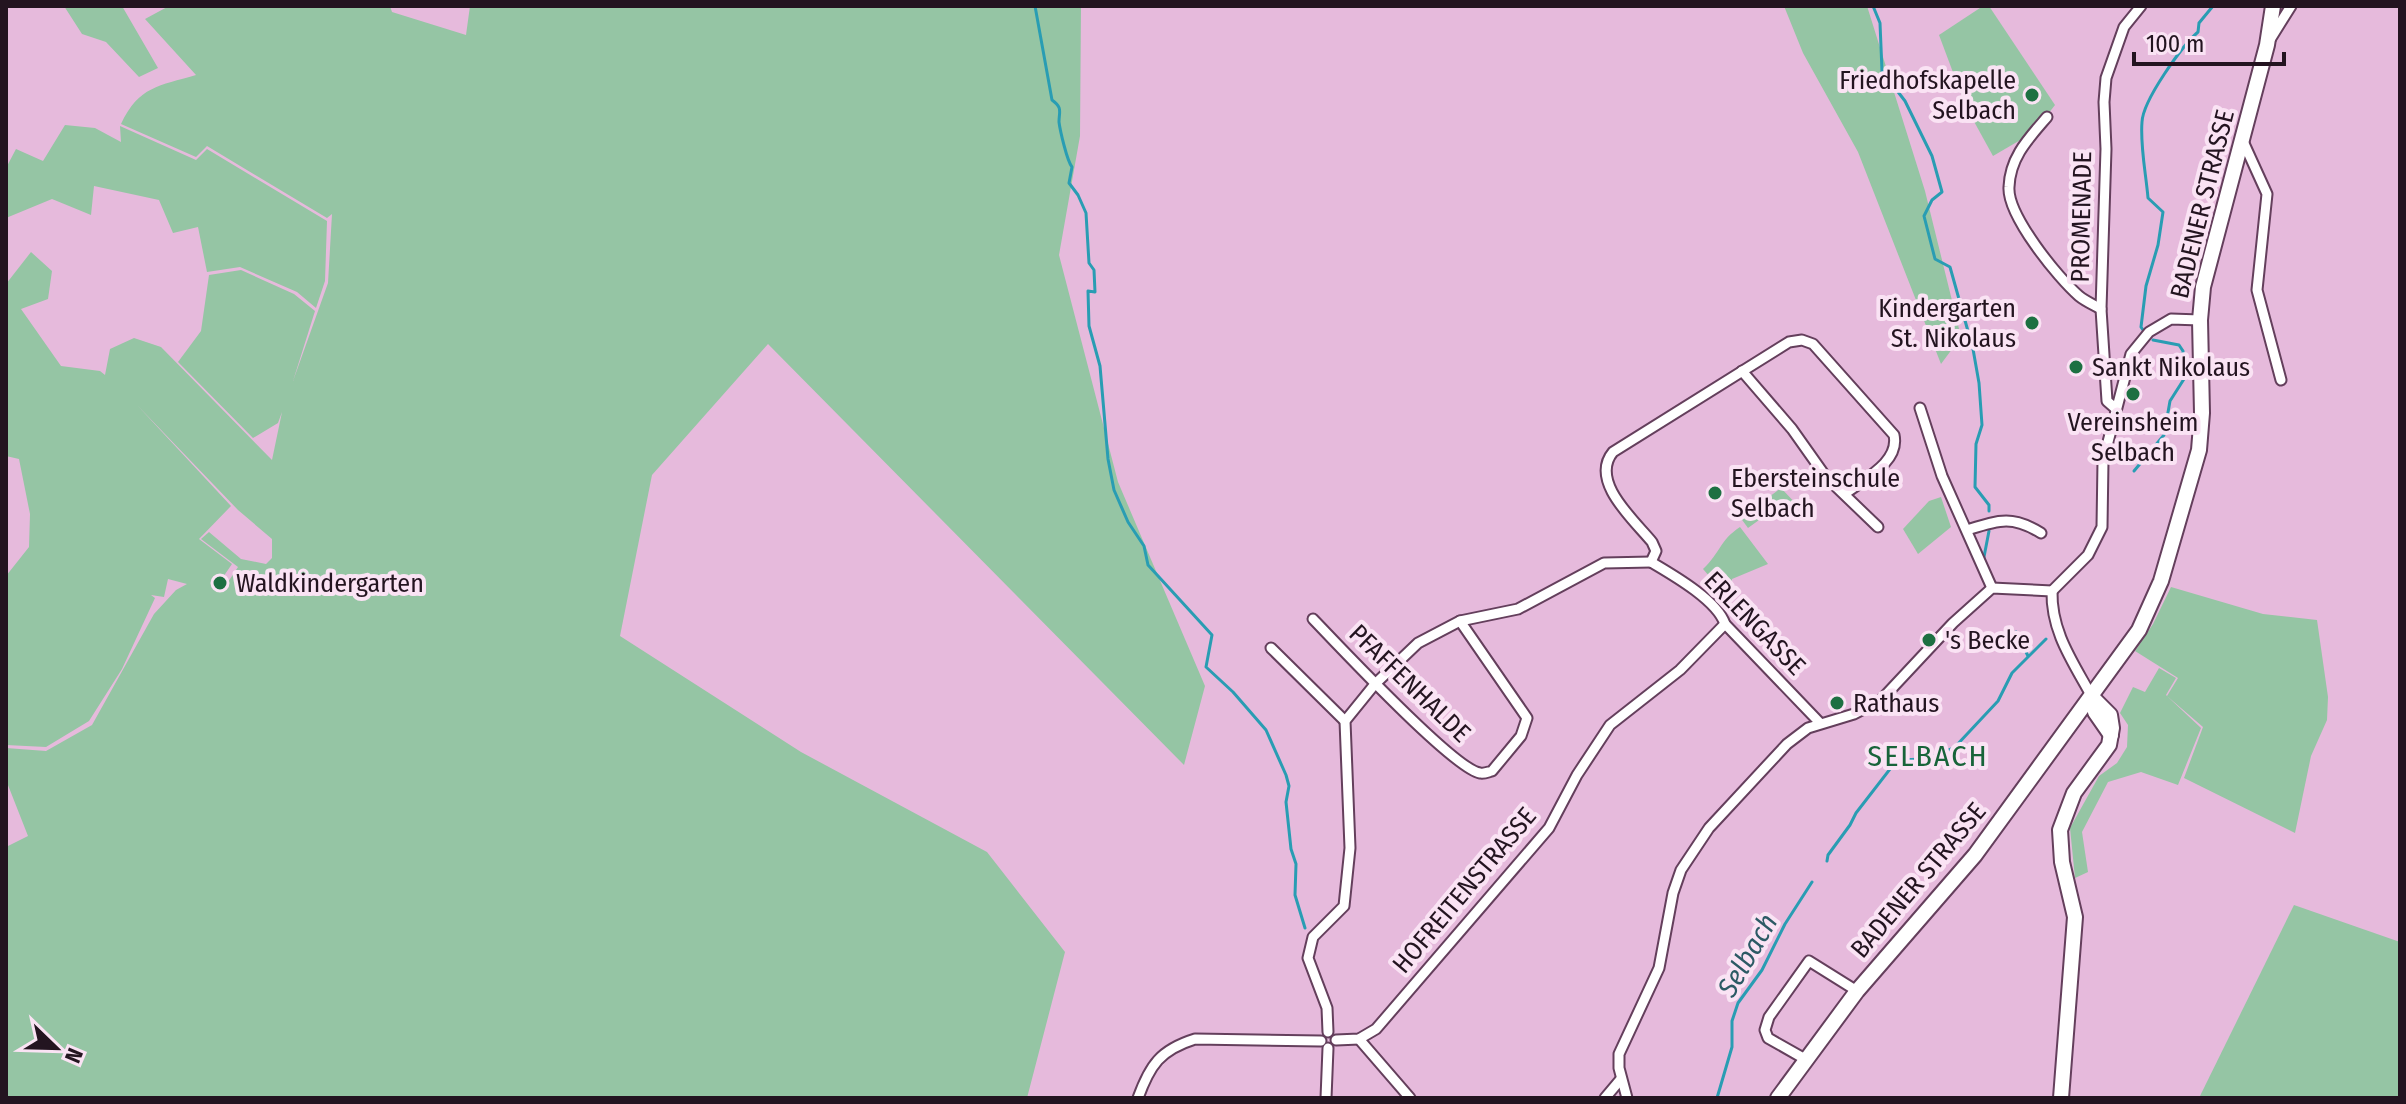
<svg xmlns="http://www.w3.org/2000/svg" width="2406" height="1104" font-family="'Fira Sans Condensed',sans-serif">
<rect width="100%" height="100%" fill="#e6badc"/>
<g fill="#95c5a4" fill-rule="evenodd">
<polygon points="64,6 122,6 158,68 139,77 106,42 82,34"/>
<path d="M 169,6 L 390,6 L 392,12 L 466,35 L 470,6 L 1081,6 L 1080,136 L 1059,255 L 1118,482 L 1205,686 L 1184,765 L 768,344 L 652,475 L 620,636 L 801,752 L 987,852 L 1065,952 L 1027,1098 L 6,1098 L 6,847 L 28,836 L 6,780 L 6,748 L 46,751 L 92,725 L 154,614 L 176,590 L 187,584 L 168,579 L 164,597 L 151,595 L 155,598 L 122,669 L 89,721 L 46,747 L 6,745 L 6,576 L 29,547 L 30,514 L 19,459 L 6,456 L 6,284 L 31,252 L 52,271 L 48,299 L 21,309 L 61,366 L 100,371 L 105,375 L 110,349 L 134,338 L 161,347 L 272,460 L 282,412 L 278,423 L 253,438 L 178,362 L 201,331 L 209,275 L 241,270 L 294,294 L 315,311 L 293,381 L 328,283 L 332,214 L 327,218 L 207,146 L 196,157 L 121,124 C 139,86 159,86 196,75 L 145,19 ZM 137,405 L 238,510 L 272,539 L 272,558 L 266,564 L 241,559 L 209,532 L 201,539 L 238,567 L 226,585 L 219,583 L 232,564 L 199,539 L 231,506 Z"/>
<polygon points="1784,6 1867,6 1925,191 1961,337 1941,364 1858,152 1803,53"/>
<polygon points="1983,6 1989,6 2055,105 2034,132 1993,156 1966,107 1939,35"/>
<polygon points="65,125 95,128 121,142 120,126 196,160 207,149 327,221 325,281 316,308 297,292 240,267 207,272 198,227 173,233 159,200 94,186 91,215 52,199 6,218 6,168 16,149 43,161"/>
<polygon points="1781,488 1800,508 1793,509 1784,502 1748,528 1737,513 1744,507 1749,512"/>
<polygon points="1941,497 1951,527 1918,554 1903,529 1929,501"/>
<path d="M 1740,527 L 1768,564 L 1732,579 L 1732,584 L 1720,590 L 1709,579 L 1710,577 L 1703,569 C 1721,552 1719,541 1740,527 Z"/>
<polygon points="2171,587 2263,614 2317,620 2328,697 2327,720 2311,756 2295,833 2184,778 2203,727 2167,696 2201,728 2178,785 2141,772 2108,782 2082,832 2088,872 2075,878 2070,828 2099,776 2117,763 2127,747 2128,725 2120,713 2133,687 2145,692 2159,668 2176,678 2166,695 2167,696 2178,678 2135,651 2153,624"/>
<polygon points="2294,905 2400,942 2400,1098 2199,1098"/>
</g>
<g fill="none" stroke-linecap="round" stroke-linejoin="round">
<g stroke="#299db3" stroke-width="3">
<path d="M 1035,6 L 1052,100 C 1063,108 1059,111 1059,122 C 1060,130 1067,161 1072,167 L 1069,183 L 1078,195 L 1086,213 L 1089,263 L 1094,270 L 1095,292 L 1088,291 L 1089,326 L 1100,366 L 1108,459 L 1114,490 L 1128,522 L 1144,546 L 1148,565 L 1212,635 L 1206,667 L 1233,692 L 1266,730 L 1286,775 L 1289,786 L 1286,802 L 1291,849 L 1296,864 L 1295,895 L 1305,928"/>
<polyline points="1873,6 1880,23 1882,71 1905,101 1932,156 1942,192 1932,200 1924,216 1935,259 1950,267 1973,349 1979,383 1982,425 1976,444 1975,487 1989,505 1989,511"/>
<path d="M 2145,333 L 2141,327 L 2146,286 L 2158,245 L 2163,212 L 2148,198 C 2146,174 2140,146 2142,122 C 2143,100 2182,46 2198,32 L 2199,23 L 2213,6"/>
<polyline points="2134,471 2164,435 2170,401 2184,379 2183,351 2179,345 2153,340"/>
<polyline points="1983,562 1989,531"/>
<polyline points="2016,632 2028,656"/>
<polyline points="1827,861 1828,855 1850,825 1856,813 1897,760 1925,759 1954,748 1998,701 2012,673 2046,639"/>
<polyline points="1717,1098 1732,1047 1732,1021 1738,1003 1762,970 1785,924 1812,882"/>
</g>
<defs>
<g id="street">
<polyline points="2271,38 2291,6"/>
<path d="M 2047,117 C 2029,138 2010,157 2009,187 C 2007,215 2058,278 2079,296 C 2085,301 2094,305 2101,309"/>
<polyline points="2242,139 2267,194 2257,290 2281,380"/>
<polyline points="1742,371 1792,429 1826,477 1878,527"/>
<polyline points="1920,408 1942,476 1992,588"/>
<polyline points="2115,408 2107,401 2101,309 2106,149 2104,102 2106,78 2124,27 2141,6"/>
<path d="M 1967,530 C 1999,520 2012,515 2041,533"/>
<path d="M 1651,562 L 1656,551 L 1652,542 C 1634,520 1589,481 1613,452 L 1789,342 L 1802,340 L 1813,344 L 1894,435 C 1900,462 1864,479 1846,493"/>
<path d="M 1651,562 C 1673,575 1717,600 1725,624 L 1820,723"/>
<path d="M 2052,591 C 2051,632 2073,662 2092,697"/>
<path d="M 1313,619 C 1338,645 1454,769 1480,773 C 1484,774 1488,772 1492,771 L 1521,736 L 1527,718 L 1460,621"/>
<polyline points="1271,648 1345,721"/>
<polyline points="1328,1032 1327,1008 1308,958 1313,937 1344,906 1350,848 1345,721 1375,684 1418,643 1460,621 1518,609 1604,563 1651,562"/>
<polyline points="1359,1039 1410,1098"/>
<polyline points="1336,1040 1359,1039 1376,1029 1549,828 1577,775 1610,725 1680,670 1725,624"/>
<polyline points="1805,1059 1768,1038 1765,1030 1769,1017 1809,961 1857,991"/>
<path d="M 1138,1098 C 1150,1065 1160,1050 1195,1039 L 1321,1041"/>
<polyline points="1326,1098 1328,1048"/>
<polyline points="1605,1098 1621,1079"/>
<polyline points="1627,1098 1619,1068 1619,1054 1659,968 1673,893 1681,870 1709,828 1787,744 1808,728 1854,714 1881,700 1953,623 1992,588 2052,591 2088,555 2102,527 2103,461 2131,354 2149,332 2171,319 2200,320"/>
</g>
<g id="secondary">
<polyline points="2092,697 2095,712 2111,735"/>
<polyline points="1778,1098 1857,991 1975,855 2139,630 2161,581 2199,450 2202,413 2200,320 2203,287 2267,45 2273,6"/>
<polyline points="2061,1098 2075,917 2062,862 2060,830 2074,793 2109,745 2112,728 2110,715 2092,697"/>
</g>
</defs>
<use href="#street" stroke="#643f5c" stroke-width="13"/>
<use href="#secondary" stroke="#643f5c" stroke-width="18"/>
<use href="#street" stroke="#fff" stroke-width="9"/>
<use href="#secondary" stroke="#fff" stroke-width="14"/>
</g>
<g fill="#1d7042" stroke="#fae3f4" stroke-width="3">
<circle cx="2032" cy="95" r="8"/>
<circle cx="2032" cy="323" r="8"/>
<circle cx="2076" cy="367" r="8"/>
<circle cx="2133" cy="394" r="8"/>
<circle cx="1715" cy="493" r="8"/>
<circle cx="220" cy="583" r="8"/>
<circle cx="1929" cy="640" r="8"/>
<circle cx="1837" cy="703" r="8"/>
</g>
<g text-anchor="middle" stroke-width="8" stroke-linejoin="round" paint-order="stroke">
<g font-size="26" fill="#231420" stroke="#fae3f4" text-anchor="start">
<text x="2016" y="89" text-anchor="end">Friedhofskapelle<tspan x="2016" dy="30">Selbach</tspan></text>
<text x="2016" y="317" text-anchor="end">Kindergarten<tspan x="2016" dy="30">St. Nikolaus</tspan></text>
<text x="2092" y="376">Sankt Nikolaus</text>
<text x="2133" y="431" text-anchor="middle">Vereinsheim<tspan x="2133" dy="30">Selbach</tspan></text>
<text x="1731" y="487">Ebersteinschule<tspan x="1731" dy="30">Selbach</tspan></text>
<text x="236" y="592">Waldkindergarten</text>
<text x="1945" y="649">'s Becke</text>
<text x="1853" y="712">Rathaus</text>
</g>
<g font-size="26" fill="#231420" stroke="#fae3f4">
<text transform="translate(2202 204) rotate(-76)" y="9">BADENER STRASSE</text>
<text transform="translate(2081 217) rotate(-89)" y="9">PROMENADE</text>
<text transform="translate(1755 623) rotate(46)" y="9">ERLENGASSE</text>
<text transform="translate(1410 683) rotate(44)" y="9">PFAFFENHALDE</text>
<text transform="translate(1918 880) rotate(-50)" y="9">BADENER STRASSE</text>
<text transform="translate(1464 890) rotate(-50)" y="9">HOFREITENSTRASSE</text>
</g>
<g font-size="28" font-style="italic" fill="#2c5a65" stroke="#fae3f4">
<text transform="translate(1747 955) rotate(-60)" y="10">Selbach</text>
</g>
<g font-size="30" letter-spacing="2" fill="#18643a" stroke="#fae3f4">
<text x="1928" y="766">SELBACH</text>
</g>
</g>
<rect width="2406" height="1104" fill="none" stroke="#231420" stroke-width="16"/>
<g transform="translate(56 1048) rotate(113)" stroke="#fae3f4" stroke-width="6" paint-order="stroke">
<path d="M0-6L14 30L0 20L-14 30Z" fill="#231420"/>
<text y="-12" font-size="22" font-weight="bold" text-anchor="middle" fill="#231420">N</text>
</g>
<path d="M2134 52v12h150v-12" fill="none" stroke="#231420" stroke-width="4"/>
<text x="2146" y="52" font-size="24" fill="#231420" stroke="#fae3f4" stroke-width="6" paint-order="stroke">100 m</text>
</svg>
